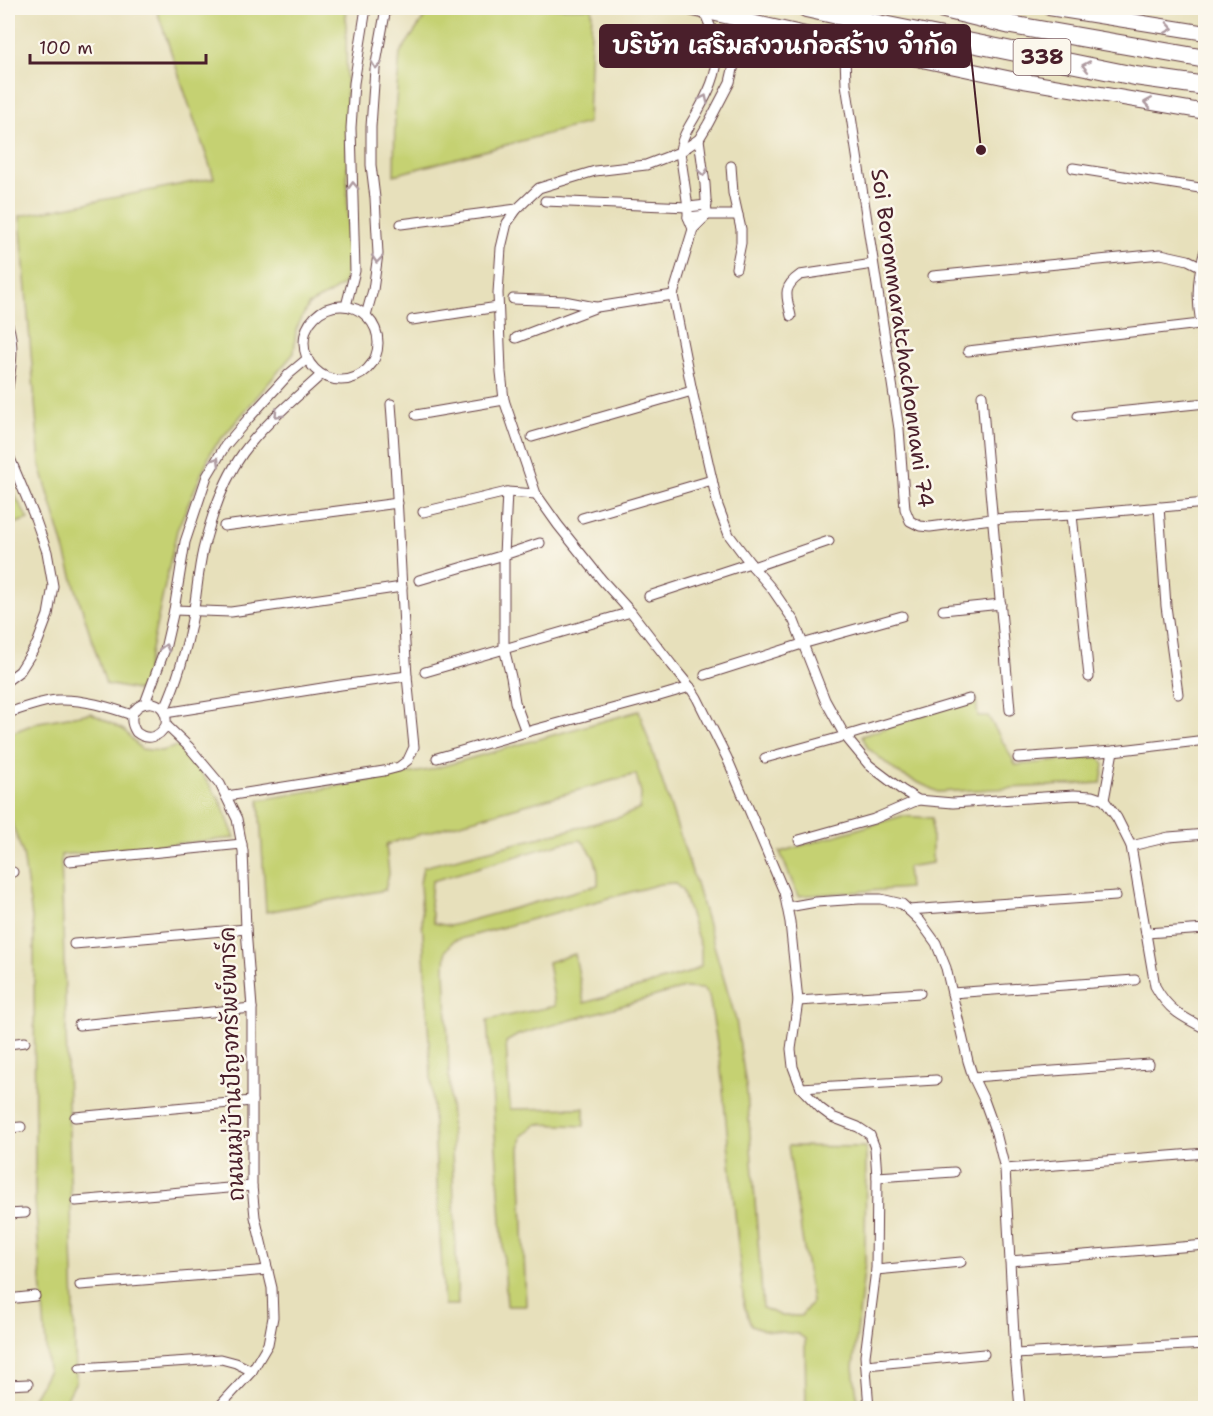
<svg xmlns="http://www.w3.org/2000/svg" width="1213" height="1416" font-family="'Shantell Sans','Playpen Sans Thai',sans-serif">
<rect width="100%" height="100%" fill="#fbf7ec"/>
<filter id="ink" filterUnits="userSpaceOnUse"><feTurbulence type="fractalNoise" baseFrequency=".0167" numOctaves="2"/><feDisplacementMap in="SourceGraphic" scale="12" xChannelSelector="R" yChannelSelector="G"/><feConvolveMatrix kernelMatrix="1 2 1 2 8 2 1 2 1" color-interpolation-filters="sRGB"/></filter>
<filter id="wash" filterUnits="userSpaceOnUse"><feTurbulence type="fractalNoise" baseFrequency=".008" numOctaves="4" result="noise"/><feDisplacementMap in="SourceGraphic" scale="24" xChannelSelector="R" yChannelSelector="G"/><feGaussianBlur stdDeviation="1.35" result="paint"/><feColorMatrix in="noise" values="0 0 0 0 0 0 0 0 0 0 0 0 0 0 0 0 0 1.4 0 .05"/><feComposite in="paint" operator="in"/></filter>
<g filter="url(#wash)">
<rect width="100%" height="100%" fill="#e7e0bb"/>
<g fill="#c5d172" stroke="#88784e" stroke-width="1.5" fill-rule="evenodd">
<polygon points="156,8 344,8 346,14 348,264 344,284 329,294 308,305 296,330 294,353 212,450 177,530 142,691 106,684 77,593 40,465 20,216 214,178"/>
<polygon points="431,8 592,8 588,123 394,175 395,112 400,53"/>
<polygon points="14,494 28,519 8,526 8,497"/>
<polygon points="976,697 978,716 988,716 1016,765 1100,757 1104,765 1101,783 938,792 898,773 868,748 862,736"/>
<path d="M 639,711 L 696,884 L 736,1020 L 747,1093 L 763,1308 L 782,1316 L 801,1316 L 812,1302 L 788,1146 L 866,1147 L 865,1262 L 853,1368 L 859,1408 L 806,1408 L 805,1339 L 798,1334 L 764,1330 L 751,1325 L 744,1305 L 720,1060 L 709,996 L 703,989 L 684,988 L 518,1035 L 506,1042 L 510,1109 L 584,1108 L 584,1126 L 537,1124 L 522,1136 L 520,1149 L 526,1306 L 507,1306 L 487,1020 L 555,1006 L 548,962 L 575,954 L 584,1003 L 688,973 L 701,966 L 701,948 L 682,890 L 674,883 L 660,884 L 453,941 L 446,951 L 445,968 L 458,1305 L 444,1305 L 420,883 L 423,867 L 620,817 L 640,809 L 641,793 L 636,774 L 400,840 L 386,845 L 389,874 L 385,890 L 266,912 L 259,800 L 429,770 ZM 581,840 C 595,855 599,865 598,885 L 450,926 L 434,923 L 430,905 L 432,881 L 562,843 Z"/>
<polygon points="91,713 124,730 141,749 162,751 177,746 197,767 220,800 235,838 61,855 76,1381 62,1408 27,1408 48,1372 35,1200 34,932 23,854 8,813 8,734 39,722"/>
<polygon points="902,816 932,818 932,863 907,867 909,888 798,896 780,852"/>
</g>
</g>
<g filter="url(#ink)">
<g fill="none" stroke-linecap="round" stroke-linejoin="round">
<defs>
<g id="street">
<polyline points="775,27 742,49 734,65 730,82 708,124 699,139 680,152 646,165 595,171 539,188 517,209 507,223 501,248 498,293 501,372 504,400 536,494 558,525 602,580 631,612 672,665 690,687 697,698 727,758 784,892 790,922 798,1001 791,1049 793,1067 801,1088 820,1108 832,1117 858,1127 870,1135 875,1148 877,1177 876,1270 865,1356 869,1408"/>
<polyline points="847,44 845,57 846,84 899,429 905,509 910,521 920,526 930,527 992,519 1072,515 1206,503"/>
<path d="M 699,139 L 705,184 L 707,215 L 693,229 L 673,295 L 692,391 L 718,506 L 729,535 L 753,567 L 772,589 L 794,621 L 825,700 L 845,736 L 869,765 L 902,790 L 918,800 L 953,803 L 1074,795 L 1092,796 L 1104,800 L 1117,818 L 1131,846 L 1155,986 C 1168,1010 1182,1017 1206,1029"/>
<polyline points="731,166 733,193 741,229 741,243 736,268"/>
<polyline points="1073,168 1206,189"/>
<polyline points="545,201 688,207 707,205"/>
<polyline points="688,217 707,215 738,215"/>
<polyline points="401,224 517,209"/>
<path d="M 693,229 L 688,217 L 688,207 L 680,152 C 681,138 690,125 697,113 C 707,95 719,73 717,51 C 717,39 708,22 704,11"/>
<path d="M 1206,247 C 1195,282 1196,309 1206,343"/>
<polyline points="933,276 1161,254 1188,260 1200,266"/>
<polyline points="513,299 564,301 595,307"/>
<circle cx="341" cy="343" r="37"/>
<polyline points="346,306 355,271 351,128 354,83 366,8"/>
<polyline points="366,315 373,290 378,254 375,198 371,165 371,127 375,69 386,8"/>
<path d="M 791,316 C 787,297 781,288 800,275 L 873,264"/>
<polyline points="412,320 498,307"/>
<path d="M 8,325 C 15,345 11,367 8,388"/>
<polyline points="516,338 597,307 673,295"/>
<polyline points="968,351 1200,324"/>
<path d="M 982,395 C 990,500 1001,605 1010,710"/>
<path d="M 391,404 C 398,494 401,585 407,676"/>
<polyline points="416,415 504,400"/>
<polyline points="1078,416 1206,403"/>
<polyline points="532,437 692,391"/>
<polyline points="8,450 9,456 35,518 47,552 53,586 48,615 37,644 20,671 8,680"/>
<polyline points="507,492 504,555 504,648 511,677 515,702 526,732"/>
<polyline points="1159,507 1166,606 1178,694"/>
<polyline points="423,512 507,492 536,494"/>
<polyline points="1072,515 1089,677"/>
<polyline points="582,518 712,480"/>
<polyline points="224,526 398,503"/>
<polyline points="753,567 829,541"/>
<polyline points="419,580 504,555 540,543"/>
<polyline points="649,596 750,563"/>
<polyline points="174,610 231,612 402,587"/>
<polyline points="943,610 1001,604"/>
<polyline points="425,672 631,612"/>
<polyline points="705,675 802,644 902,616"/>
<polyline points="145,703 165,649 174,610 185,542 207,476 225,446 248,419 289,374 307,359"/>
<path d="M 164,710 C 178,680 187,647 193,614 C 197,593 198,571 203,550 C 211,517 223,481 243,453 C 265,423 294,400 321,375"/>
<path d="M 8,713 C 23,708 41,701 58,700 C 83,699 109,707 132,715"/>
<polyline points="165,713 341,685 407,676 414,747 408,760 399,767 384,771 227,796"/>
<path d="M 166,725 C 159,738 147,741 136,732 C 117,701 170,689 166,725 L 189,747 L 220,784 L 237,819 L 243,851 L 246,929 L 252,1008 L 252,1186 L 255,1217 L 272,1288 L 273,1317 L 268,1344 L 252,1371 L 218,1408"/>
<polyline points="437,758 526,732 656,697 690,687"/>
<polyline points="765,758 845,736 969,699"/>
<polyline points="1018,758 1113,751 1206,740"/>
<polyline points="1104,800 1113,751"/>
<polyline points="799,840 874,819 918,800"/>
<polyline points="1131,846 1169,837 1206,834"/>
<polyline points="69,861 242,844"/>
<polyline points="8,874 13,872"/>
<polyline points="788,907 816,902 859,899 881,899 902,904 920,921 936,943 946,968 968,1061 973,1077 984,1100 996,1133 1005,1169 1015,1354 1020,1408"/>
<polyline points="908,910 1116,896"/>
<polyline points="1146,933 1206,929"/>
<polyline points="74,944 246,929"/>
<polyline points="952,993 1135,980"/>
<polyline points="798,1001 920,993"/>
<polyline points="79,1025 252,1008"/>
<polyline points="8,1044 25,1042"/>
<polyline points="973,1077 1149,1064"/>
<polyline points="801,1088 936,1080"/>
<polyline points="75,1117 252,1101"/>
<polyline points="8,1128 21,1127"/>
<polyline points="1005,1169 1206,1153"/>
<polyline points="877,1177 954,1172"/>
<polyline points="76,1201 252,1186"/>
<polyline points="8,1214 25,1213"/>
<polyline points="1010,1261 1206,1245"/>
<polyline points="876,1270 961,1262"/>
<polyline points="80,1285 268,1270"/>
<polyline points="8,1299 35,1296"/>
<polyline points="1015,1354 1206,1344"/>
<polyline points="866,1365 984,1354"/>
<polyline points="80,1368 221,1359 236,1363 252,1371"/>
<polyline points="8,1385 28,1384"/>
</g>
<g id="secondary">
<polyline points="689,8 917,59 1012,79 1206,112"/>
<polyline points="1049,8 1206,33"/>
</g>
<g id="highway">
<polyline points="806,8 878,24 1135,76 1206,86"/>
<polyline points="940,8 1011,25 1206,59"/>
</g>
</defs>
<use href="#street" stroke="#623c41" stroke-width="11"/>
<use href="#secondary" stroke="#623c41" stroke-width="16"/>
<use href="#highway" stroke="#623c41" stroke-width="20"/>
<use href="#street" stroke="#fff" stroke-width="9"/>
<use href="#secondary" stroke="#fff" stroke-width="14"/>
<use href="#highway" stroke="#fff" stroke-width="18"/>
</g>
<defs><path id="oneway-chevron" d="M-2-3.5L2.5 0L-2 3.5" fill="none" stroke-width="1.6" stroke-linecap="round" stroke-linejoin="round" transform="scale(1.5)"/></defs>
<g stroke="#ae9aa0">
<use href="#oneway-chevron" transform="translate(1169 28) rotate(9)"/>
<use href="#oneway-chevron" transform="translate(376 65) rotate(98)"/>
<use href="#oneway-chevron" transform="translate(1086 66) rotate(-169)"/>
<use href="#oneway-chevron" transform="translate(704 99) rotate(-65)"/>
<use href="#oneway-chevron" transform="translate(1148 103) rotate(-171)"/>
<use href="#oneway-chevron" transform="translate(703 172) rotate(82)"/>
<use href="#oneway-chevron" transform="translate(353 186) rotate(-92)"/>
<use href="#oneway-chevron" transform="translate(377 259) rotate(95)"/>
<use href="#oneway-chevron" transform="translate(278 414) rotate(135)"/>
<use href="#oneway-chevron" transform="translate(216 461) rotate(-59)"/>
<use href="#oneway-chevron" transform="translate(165 648) rotate(-74)"/>
</g>
</g>
<g text-anchor="middle" stroke-width="5" stroke-linejoin="round" paint-order="stroke">
<rect fill="#fbf7ec" stroke="#7f6065" stroke-width="1.5" x="1013.5" y="39" width="57" height="36" rx="4.5"/>
<g font-size="21" font-weight="bold" fill="#4a1f2b">
<text x="1042" y="64">338</text>
</g>
<g font-size="22" fill="#4a1f2b" stroke="#fbf7ec">
<text transform="translate(903 338) rotate(82)" y="8">Soi Borommaratchachonnani 74</text>
<text transform="translate(231 1064) rotate(-92)" y="8">ถนนหมู่บ้านปัญจทรัพย์พาร์ค</text>
</g>
</g>
<path fill="none" stroke="#4a1f2b" stroke-width="2" d="M981 150L970 46"/>
<circle fill="#4a1f2b" stroke="#fbf7ec" stroke-width="2" cx="981" cy="150" r="6"/>
<rect fill="#4a1f2b" stroke="#4a1f2b" stroke-width="2" x="600" y="25" width="370" height="42" rx="6"/>
<g font-size="24" text-anchor="middle" font-weight="bold" fill="#fff">
<text x="785" y="54">บริษัท เสริมสงวนก่อสร้าง จำกัด</text>
</g>
<rect width="1213" height="1416" fill="none" stroke="#fbf7ec" stroke-width="30"/>
<path d="M30 54v9h176v-9" fill="none" stroke="#4a1f2b" stroke-width="3"/>
<text x="39" y="54" font-size="18" fill="#4a1f2b" stroke="#fbf7ec" stroke-width="4.5" paint-order="stroke">100 m</text>
</svg>
